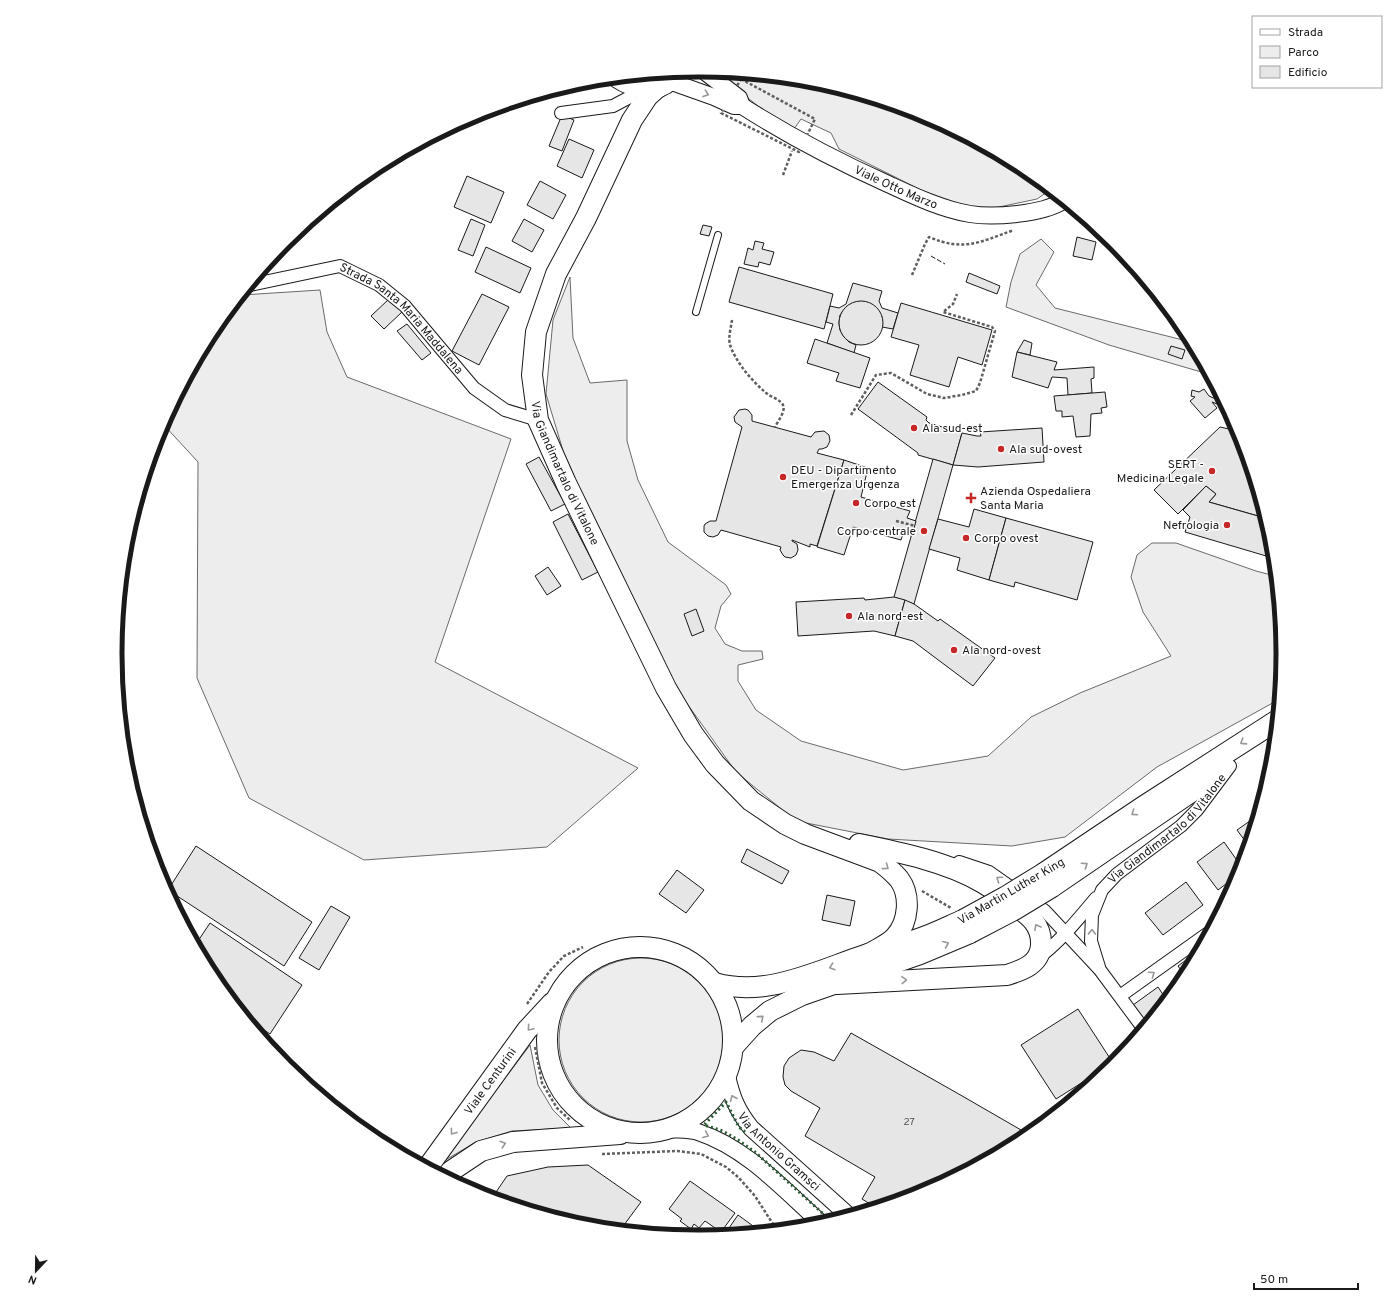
<svg xmlns="http://www.w3.org/2000/svg" width="1398" height="1307" font-family="Overpass,sans-serif">
<rect width="100%" height="100%" fill="#fff"/>
<g fill="#ededed" stroke="#6a6a6a">
<polygon points="714,71 813,81 862,96 894,110 945,127 1023,168 1050,190 1037,199 980,211 921,190 839,149 831,133 801,119 794,129 778,122"/>
<polygon points="1041,239 1054,252 1036,285 1055,308 1191,342 1208,374 1109,345 1006,307 1011,282 1020,254"/>
<polygon points="570,277 573,338 590,383 627,380 627,441 638,480 668,542 726,585 731,594 721,606 715,628 725,644 742,651 762,651 763,659 738,665 738,681 756,710 801,741 903,770 988,756 1031,717 1080,693 1171,656 1143,612 1131,577 1137,555 1152,543 1176,543 1256,571 1275,576 1282,654 1278,700 1157,767 1065,837 1012,846 888,839 796,821 736,772 645,645 585,524 546,394 553,320"/>
<polygon points="320,290 327,332 347,377 511,439 435,662 638,768 547,847 364,860 249,798 197,678 198,462 163,424 214,329 242,295"/>
<circle cx="641" cy="1040" r="82"/>
<polygon points="530,1045 538,1085 553,1110 571,1128 512,1131 476,1142 442,1162"/>
</g>
<g fill="#e6e6e6" stroke="#1a1a1a">
<polygon points="562,115 574,120 562,151 549,146"/>
<polygon points="569,139 594,150 582,178 557,166"/>
<polygon points="467,176 504,192 491,223 454,207"/>
<polygon points="540,181 566,195 553,219 527,205"/>
<polygon points="471,219 485,225 473,256 458,250"/>
<polygon points="524,219 544,230 532,252 512,241"/>
<polygon points="703,225 712,227 709,236 700,234"/>
<polygon points="1077,237 1096,242 1092,260 1073,256"/>
<polygon points="755,241 764,243 762,249 774,252 770,265 759,262 758,267 744,264 748,248 753,250"/>
<polygon points="486,247 531,268 520,293 475,272"/>
<polygon points="739,267 833,294 824,329 729,302"/>
<polygon points="969,273 1000,286 997,294 966,282"/>
<polygon points="853,283 882,291 879,301 882,308 898,313 893,329 882,327 882,317 878,310 872,305 865,302 858,302 851,304 845,309 840,315 839,323 840,330 844,337 849,342 856,345 854,353 827,343 833,324 826,322 830,306 839,308 846,304"/>
<polygon points="482,294 509,307 479,365 452,351"/>
<polygon points="389,299 402,312 384,329 371,316"/>
<circle cx="861" cy="323" r="22"/>
<polygon points="901,303 992,330 982,365 958,357 949,387 910,375 919,345 891,337"/>
<polygon points="407,324 431,353 422,360 397,331"/>
<polygon points="815,339 870,358 860,388 836,381 839,373 807,363"/>
<polygon points="1024,340 1032,343 1030,355 1017,352"/>
<polygon points="1171,346 1185,350 1182,359 1168,354"/>
<polygon points="1017,352 1057,362 1054,370 1094,367 1094,378 1091,379 1092,393 1068,395 1067,378 1052,377 1048,388 1012,377"/>
<polygon points="878,382 927,417 926,420 929,423 962,433 953,465 918,455 918,453 858,409"/>
<polygon points="1204,389 1209,396 1218,400 1217,404 1212,402 1217,408 1205,418 1190,401 1195,397 1191,396 1192,390 1199,392"/>
<polygon points="1105,392 1107,407 1101,408 1102,413 1091,414 1090,436 1076,437 1073,416 1062,417 1062,411 1056,411 1054,396"/>
<polygon points="745,409 748,410 752,415 752,421 811,437 815,432 824,431 829,435 830,441 827,447 822,449 819,449 817,453 844,460 817,546 810,544 810,547 792,540 792,541 797,544 798,550 796,555 791,558 785,557 783,555 780,550 781,547 721,530 718,535 713,537 708,536 704,532 704,526 705,524 710,521 716,521 742,427 735,422 734,417 739,410"/>
<polygon points="1220,427 1238,431 1244,450 1242,455 1246,456 1265,518 1209,502 1216,494 1206,486 1178,514 1154,490"/>
<polygon points="1042,428 1044,462 978,467 953,465 962,433 977,436 981,436 980,432"/>
<polygon points="539,457 565,504 551,511 526,464"/>
<polygon points="933,459 953,465 914,604 894,597"/>
<polygon points="844,460 868,468 861,497 910,511 907,518 916,521 912,536 903,534 901,540 853,527 844,555 817,547"/>
<polygon points="1206,486 1216,494 1209,502 1265,518 1271,540 1273,558 1185,532 1190,517 1183,510"/>
<polygon points="974,509 1006,518 989,580 957,570 960,558 929,549 938,519 969,527"/>
<polygon points="568,514 598,572 582,580 553,522"/>
<polygon points="1006,518 1093,542 1077,600 1015,582 1014,587 989,580"/>
<polygon points="548,567 561,586 547,595 535,576"/>
<polygon points="894,597 905,600 895,636 874,631 798,636 796,602 864,598 865,600"/>
<polygon points="905,600 914,604 938,621 940,619 995,658 973,686 913,641 895,636"/>
<polygon points="696,609 704,631 692,636 684,614"/>
<polygon points="1257,816 1248,845 1237,830"/>
<polygon points="1224,842 1241,866 1239,874 1218,890 1197,862"/>
<polygon points="196,846 312,922 284,966 168,890"/>
<polygon points="747,849 789,871 782,884 741,862"/>
<polygon points="677,870 704,890 686,913 659,894"/>
<polygon points="1186,882 1203,905 1163,935 1145,913"/>
<polygon points="827,895 855,901 850,926 822,920"/>
<polygon points="331,906 350,917 319,970 299,958"/>
<polygon points="210,923 302,985 270,1034 248,1019 214,977 196,944"/>
<polygon points="1198,951 1185,976 1178,966"/>
<polygon points="1158,987 1166,999 1146,1024 1133,1005"/>
<polygon points="1078,1009 1113,1063 1056,1099 1021,1045"/>
<polygon points="851,1033 957,1093 1028,1134 1023,1139 922,1193 875,1207 862,1199 875,1177 805,1136 820,1108 791,1091 785,1085 783,1077 784,1066 789,1058 801,1050 814,1052 834,1061"/>
<polygon points="588,1165 641,1202 621,1229 585,1226 492,1198 507,1176 548,1167"/>
<polygon points="690,1181 735,1213 721,1232 705,1221 699,1228 694,1224 691,1229 680,1221 682,1219 669,1209"/>
<polygon points="738,1215 760,1231 735,1233 729,1228"/>
</g>
<g fill="none" stroke-linecap="round" stroke-linejoin="round">
<defs>
<polyline id="service" points="696,312 718,235"/>
<g id="minor">
<polyline points="561,113 613,106 630,97"/>
<path id="s1" d="M 250,285 L 340,266 L 379,285 L 405,306 L 474,388 L 505,410 L 538,420"/>
<polyline points="959,862 989,872 1045,911 1100,970 1143,1028"/>
<path d="M 1038,958 C 1061,941 1078,919 1096,898"/>
<path id="s2" d="M 1099,967 L 1091,941 L 1092,915 L 1102,890 L 1117,874 L 1181,826 L 1197,810 L 1230,766"/>
<polyline points="1120,996 1207,934"/>
</g>
<g id="tertiary">
<polyline points="704,71 739,98 742,106"/>
<path id="s3" d="M 669,81 L 714,97 L 734,106 L 742,106 C 789,136 837,161 888,184 C 914,196 941,209 970,214 C 993,218 1043,214 1063,201"/>
<path id="s4" d="M 727,1076 C 732,1098 737,1110 751,1128 L 848,1215"/>
<path d="M 668,1129 C 677,1130 689,1129 698,1132 C 747,1148 784,1190 821,1223"/>
</g>
<g id="primary">
<path d="M 618,78 C 632,87 655,94 669,81 C 671,79 672,75 674,72"/>
<path id="s5" d="M 658,87 L 648,96 L 632,120 L 586,218 L 556,274 L 536,332 L 532,375 L 538,420 L 566,483 L 666,688 L 693,734 L 715,764 L 751,801 L 785,824 L 805,834 L 880,862 C 887,867 893,872 899,879 C 911,895 909,922 895,937 C 889,944 877,949 869,954"/>
<polyline points="1044,873 1144,806 1276,721"/>
<polyline points="1052,887 1216,775"/>
<circle cx="640" cy="1040" r="93"/>
<path d="M 715,983 C 767,998 819,970 868,954 C 884,949 900,946 915,940 C 932,935 947,927 963,920"/>
<path d="M 837,984 L 1007,975 C 1023,970 1040,964 1041,945 C 1042,923 1027,914 1011,903 C 1002,896 993,889 983,883 C 948,862 899,852 859,844"/>
<polyline points="734,1046 752,1026 770,1011 802,995 920,954 970,933"/>
<path id="s6" d="M 428,1167 L 527,1030 L 552,1003"/>
<polyline points="446,1177 451,1171 481,1151 513,1142 620,1134"/>
</g>
</defs>
<use href="#service" stroke="#1a1a1a" stroke-width="8"/>
<use href="#minor" stroke="#1a1a1a" stroke-width="14"/>
<use href="#tertiary" stroke="#1a1a1a" stroke-width="18"/>
<use href="#primary" stroke="#1a1a1a" stroke-width="22"/>
<g stroke="#5f5f5f" stroke-width="2.5" stroke-dasharray="3 2" stroke-linecap="butt">
<polygon points="741,79 815,119 799,152 721,113"/>
<polyline points="783,175 792,151"/>
<path d="M 912,275 L 925,244 L 929,237 C 964,252 980,242 1014,230"/>
<path d="M 732,320 C 731,328 728,337 730,345 C 736,362 751,380 765,392 C 770,397 780,399 783,405 C 786,411 778,421 775,427"/>
<polyline points="851,415 876,375 891,373 927,394 944,398 962,395 976,391 980,383 995,331 992,327 943,312 953,304 957,294"/>
<polyline points="896,521 915,526"/>
<polyline points="922,891 951,908"/>
<polyline points="527,1004 549,972 564,956 583,947"/>
<polyline points="535,1047 542,1083 557,1108 571,1121"/>
<polyline points="602,1154 677,1151 701,1154 726,1167 738,1177 755,1196 773,1224 778,1229"/>
</g>
<use href="#service" stroke="#fff" stroke-width="6"/>
<use href="#minor" stroke="#fff" stroke-width="12"/>
<use href="#tertiary" stroke="#fff" stroke-width="16"/>
<use href="#primary" stroke="#fff" stroke-width="20"/>
<defs>
<g id="primary-bridge">
<polyline points="963,920 1005,897 1044,873"/>
<polyline points="970,933 1014,910 1052,887"/>
</g>
</defs>
<use href="#primary-bridge" stroke="#1a1a1a" stroke-width="22" stroke-linecap="butt"/>
<use href="#primary-bridge" stroke="#fff" stroke-width="20"/>
<polyline stroke="#2b5a34" stroke-width="3" stroke-dasharray="2 3" stroke-linecap="butt" points="745,1132 739,1127 726,1102 704,1125 723,1131 738,1140 755,1152 830,1220"/>
<polyline stroke="#1a1a1a" stroke-width="1" stroke-dasharray="5 2" stroke-linecap="butt" points="931,256 945,264"/>
</g>
<defs><path id="oneway-chevron" d="M-2-3.5L2.5 0L-2 3.5" fill="none" stroke-width="1.6" stroke-linecap="round" stroke-linejoin="round"/></defs>
<g stroke="#989898">
<use href="#oneway-chevron" transform="translate(706 94) rotate(20)"/>
<use href="#oneway-chevron" transform="translate(1243 742) rotate(147)"/>
<use href="#oneway-chevron" transform="translate(1134 813) rotate(146)"/>
<use href="#oneway-chevron" transform="translate(1085 865) rotate(-34)"/>
<use href="#oneway-chevron" transform="translate(886 867) rotate(36)"/>
<use href="#oneway-chevron" transform="translate(999 879) rotate(-145)"/>
<use href="#oneway-chevron" transform="translate(1037 927) rotate(-119)"/>
<use href="#oneway-chevron" transform="translate(1092 932) rotate(-88)"/>
<use href="#oneway-chevron" transform="translate(946 944) rotate(-23)"/>
<use href="#oneway-chevron" transform="translate(832 967) rotate(161)"/>
<use href="#oneway-chevron" transform="translate(1152 974) rotate(-35)"/>
<use href="#oneway-chevron" transform="translate(904 980) rotate(-3)"/>
<use href="#oneway-chevron" transform="translate(761 1018) rotate(-40)"/>
<use href="#oneway-chevron" transform="translate(530 1028) rotate(130)"/>
<use href="#oneway-chevron" transform="translate(733 1098) rotate(-113)"/>
<use href="#oneway-chevron" transform="translate(453 1132) rotate(126)"/>
<use href="#oneway-chevron" transform="translate(706 1135) rotate(23)"/>
<use href="#oneway-chevron" transform="translate(503 1144) rotate(-17)"/>
</g>
<g fill="#c62828" stroke="#fff" stroke-width="1.5">
<circle cx="914" cy="428" r="4"/>
<circle cx="1001" cy="449" r="4"/>
<circle cx="1212" cy="471" r="4"/>
<circle cx="783" cy="477" r="4"/>
<path d="M969 492h4v4h4v4h-4v4h-4v-4h-4v-4h4z"/>
<circle cx="856" cy="503" r="4"/>
<circle cx="1227" cy="525" r="4"/>
<circle cx="924" cy="531" r="4"/>
<circle cx="966" cy="538" r="4"/>
<circle cx="849" cy="616" r="4"/>
<circle cx="954" cy="650" r="4"/>
</g>
<g text-anchor="middle" stroke-width="3" stroke-linejoin="round" paint-order="stroke">
<g font-size="10" fill="#4d4d4d">
<text x="909" y="1125">27</text>
</g>
<g font-size="12" fill="#1a1a1a" stroke="#fff">
<text dy="4" stroke="none"><textPath href="#s3" startOffset="252">Viale Otto Marzo</textPath></text>
<text dy="4" stroke="none"><textPath href="#s1" startOffset="174">Strada Santa Maria Maddalena</textPath></text>
<text dy="4" stroke="none"><textPath href="#s5" startOffset="423">Via Giandimartalo di Vitalone</textPath></text>
<text dy="4" stroke="none"><textPath href="#s2" startOffset="170">Via Giandimartalo di Vitalone</textPath></text>
<text transform="translate(1011 891) rotate(-30)" y="4">Via Martin Luther King</text>
<text dy="4" stroke="none"><textPath href="#s6" startOffset="106">Viale Centurini</textPath></text>
<text dy="4" stroke="none"><textPath href="#s4" startOffset="94">Via Antonio Gramsci</textPath></text>
</g>
<g font-size="12" fill="#1a1a1a" stroke="#fff" text-anchor="start">
<text x="922" y="432">Ala sud-est</text>
<text x="1009" y="453">Ala sud-ovest</text>
<text x="1204" y="468" text-anchor="end">SERT -<tspan x="1204" dy="14">Medicina Legale</tspan></text>
<text x="791" y="474">DEU - Dipartimento<tspan x="791" dy="14">Emergenza Urgenza</tspan></text>
<text x="980" y="495">Azienda Ospedaliera<tspan x="980" dy="14">Santa Maria</tspan></text>
<text x="864" y="507">Corpo est</text>
<text x="1219" y="529" text-anchor="end">Nefrologia</text>
<text x="916" y="535" text-anchor="end">Corpo centrale</text>
<text x="974" y="542">Corpo ovest</text>
<text x="857" y="620">Ala nord-est</text>
<text x="962" y="654">Ala nord-ovest</text>
</g>
</g>
<path d="M0 0H1398V1307H0ZM698 77H700A576 576 0 0 1 1276 653V654A576 576 0 0 1 700 1230H698A576 576 0 0 1 122 654V653A576 576 0 0 1 698 77Z" fill="#fff" fill-rule="evenodd"/>
<path fill="none" stroke="#1a1a1a" stroke-width="5" d="M698 77H700A576 576 0 0 1 1276 653V654A576 576 0 0 1 700 1230H698A576 576 0 0 1 122 654V653A576 576 0 0 1 698 77Z"/>
<rect x="1252" y="16" width="130" height="72" fill="#ffffff" stroke="#a3a3a3"/>
<rect x="1260" y="29" width="20" height="6" fill="#ffffff" stroke="#a3a3a3"/>
<text x="1288" y="36" font-size="12" fill="#1a1a1a">Strada</text>
<rect x="1260" y="46" width="20" height="12" fill="#ededed" stroke="#a3a3a3"/>
<text x="1288" y="56" font-size="12" fill="#1a1a1a">Parco</text>
<rect x="1260" y="66" width="20" height="12" fill="#e6e6e6" stroke="#a3a3a3"/>
<text x="1288" y="76" font-size="12" fill="#1a1a1a">Edificio</text>
<g transform="translate(36 1271) rotate(202)" stroke="#ffffff" stroke-width="3" paint-order="stroke">
<path d="M0-3L7 15L0 10L-7 15Z" fill="#1a1a1a"/>
<text y="-6" font-size="11" font-weight="bold" text-anchor="middle" fill="#1a1a1a">N</text>
</g>
<path d="M1254 1283v6h104v-6" fill="none" stroke="#1a1a1a" stroke-width="2"/>
<text x="1260" y="1283" font-size="12" fill="#1a1a1a" stroke="#ffffff" stroke-width="3" paint-order="stroke">50 m</text>
</svg>
